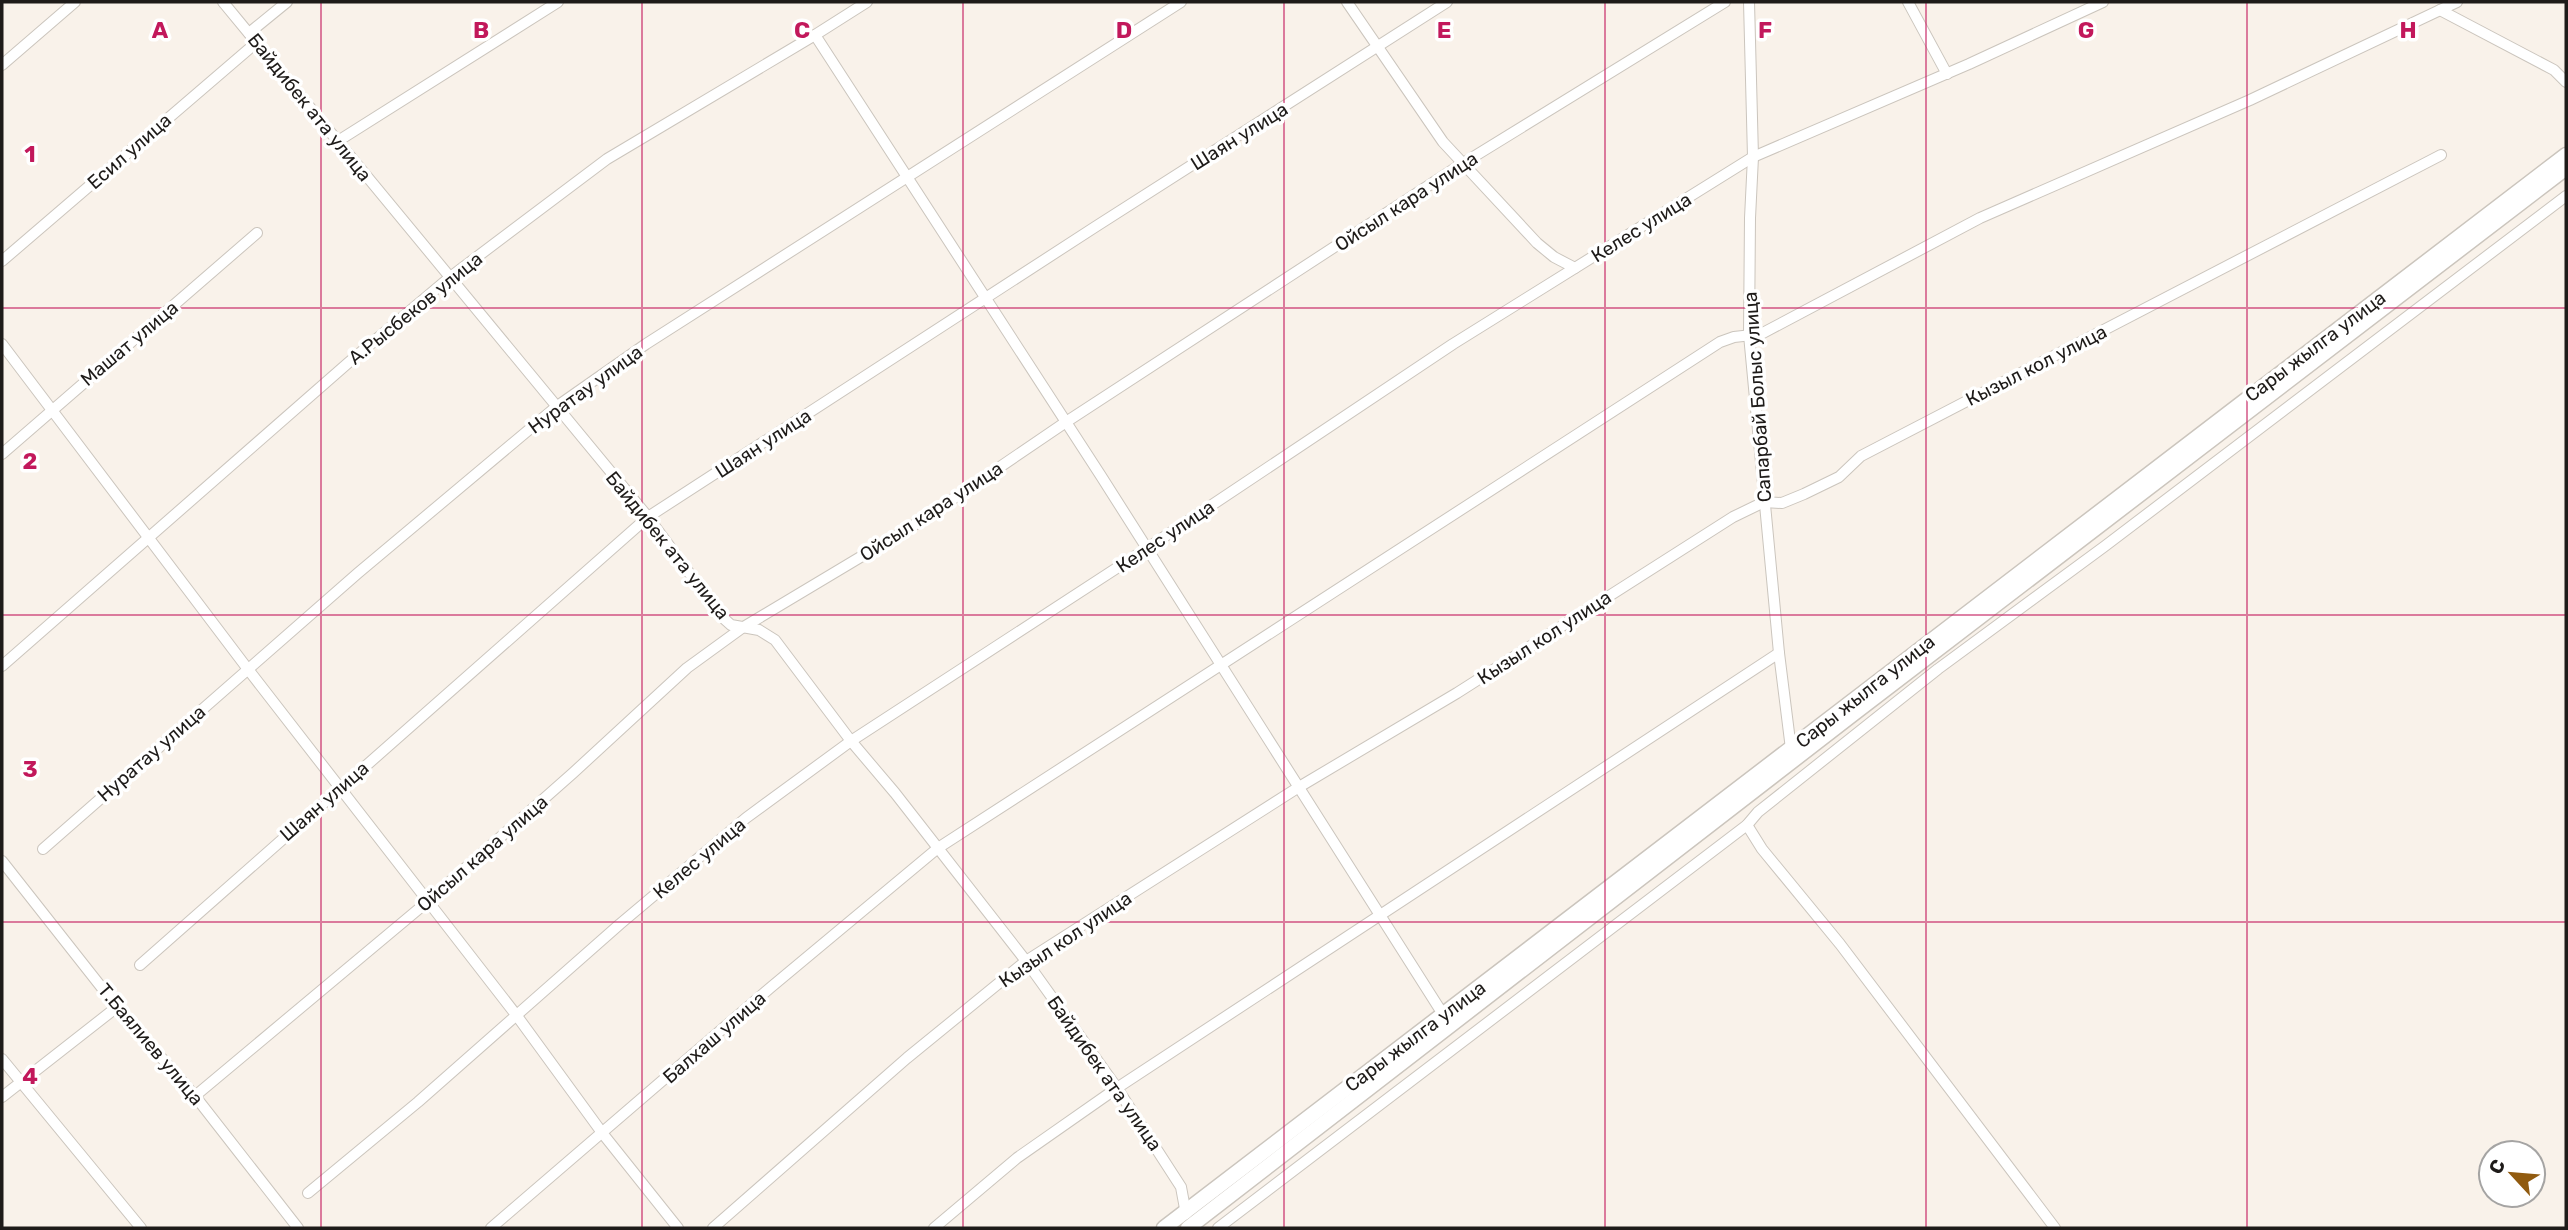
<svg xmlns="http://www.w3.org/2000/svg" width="2568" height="1230" font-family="Rubik,sans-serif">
<rect width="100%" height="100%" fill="#f9f2ea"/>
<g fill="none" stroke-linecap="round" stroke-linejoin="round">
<defs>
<g id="street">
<polyline points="223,2 648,517 721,616 731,625 759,630 775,640 851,741 895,793 1026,961 1117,1088 1181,1187 1186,1214"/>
<polyline points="1347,2 1443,142 1537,243 1554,257 1575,268"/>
<polyline points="1749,2 1753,157 1750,218 1749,335 1779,653 1791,749"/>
<polyline points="1908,2 1947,74"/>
<polyline points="2440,10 2554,70 2566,82"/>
<polyline points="249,33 287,2"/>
<polyline points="815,35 1101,476 1446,1019"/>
<polyline points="2,65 75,2"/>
<polyline points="338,141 558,2"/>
<polyline points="2,261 257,42"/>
<polyline points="2,344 247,668 517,1016 603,1134 678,1228"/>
<polyline points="2,454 257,233"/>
<polyline points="2,666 348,363 449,278 607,159 815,35 867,2"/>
<polyline points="1747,825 1762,849 1840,944 2055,1228"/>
<polyline points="43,849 358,573 556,407 646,344 1181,2"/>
<polyline points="2,861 117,1007 195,1096 298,1228"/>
<polyline points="140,965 648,517 1095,227 1447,2"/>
<polyline points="2,1059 141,1228"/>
<polyline points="195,1096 427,902 573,773 687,668 742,628 919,522 1066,422 1457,167 1725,2"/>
<polyline points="2,1097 117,1007"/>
<polyline points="308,1193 418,1102 620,924 746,818 851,741 1146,549 1453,344 1753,157 1969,64 2103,2"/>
<polyline points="491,1228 770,988 938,848 1720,342 1734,337 1761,334 1980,218 2250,100 2457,2"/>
<polyline points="713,1228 907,1058 1026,961 1299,787 1457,693 1733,517 1764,502 1782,503 1804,494 1839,477 1861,456 2441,155"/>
<polyline points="934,1228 1017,1158 1117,1088 1779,653"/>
<polyline points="1218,1228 1747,825 1758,812 1938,669 2105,546 2566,196"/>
</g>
<g id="secondary">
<polyline points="1164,1228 2566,155"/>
<polyline points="1188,1228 1853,714 2566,168"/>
</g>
</defs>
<use href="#street" stroke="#cbc5bd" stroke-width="12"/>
<use href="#secondary" stroke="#cbc5bd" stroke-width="17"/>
<use href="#street" stroke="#fff" stroke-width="10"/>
<use href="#secondary" stroke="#fff" stroke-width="14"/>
</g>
<path fill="none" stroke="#c2185b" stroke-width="2" stroke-opacity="0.55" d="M 321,2 L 321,1228M 642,2 L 642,1228M 963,2 L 963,1228M 1284,2 L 1284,1228M 1605,2 L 1605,1228M 1926,2 L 1926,1228M 2247,2 L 2247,1228M 2,308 L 2566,308M 2,615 L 2566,615M 2,922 L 2566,922"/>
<g text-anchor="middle" stroke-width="7" stroke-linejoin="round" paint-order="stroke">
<g font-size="19" fill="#1e1b19" stroke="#fff">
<text transform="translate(310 107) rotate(51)" y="7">Байдибек ата улица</text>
<text transform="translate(1239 136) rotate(-32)" y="7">Шаян улица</text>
<text transform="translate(129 151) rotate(-41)" y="7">Есил улица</text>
<text transform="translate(1406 201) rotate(-33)" y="7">Ойсыл кара улица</text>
<text transform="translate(1641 227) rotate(-32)" y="7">Келес улица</text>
<text transform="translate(415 308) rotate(-39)" y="7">А.Рысбеков улица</text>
<text transform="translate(129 343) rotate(-40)" y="7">Машат улица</text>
<text transform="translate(2315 346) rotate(-37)" y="7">Сары жылга улица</text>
<text transform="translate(2036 365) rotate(-27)" y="7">Кызыл кол улица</text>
<text transform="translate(585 389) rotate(-36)" y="7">Нуратау улица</text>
<text transform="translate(1757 397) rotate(-94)" y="7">Сапарбай Болыс улица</text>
<text transform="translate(763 443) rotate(-33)" y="7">Шаян улица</text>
<text transform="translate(931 511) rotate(-33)" y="7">Ойсыл кара улица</text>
<text transform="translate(1165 536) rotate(-34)" y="7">Келес улица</text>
<text transform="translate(668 545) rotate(51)" y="7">Байдибек ата улица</text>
<text transform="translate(1544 637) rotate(-33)" y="7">Кызыл кол улица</text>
<text transform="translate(1865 691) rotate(-38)" y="7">Сары жылга улица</text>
<text transform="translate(151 753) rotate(-41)" y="7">Нуратау улица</text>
<text transform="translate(324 801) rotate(-41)" y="7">Шаян улица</text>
<text transform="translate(482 853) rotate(-41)" y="7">Ойсыл кара улица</text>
<text transform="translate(699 858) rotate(-40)" y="7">Келес улица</text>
<text transform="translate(1065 939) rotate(-34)" y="7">Кызыл кол улица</text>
<text transform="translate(1415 1036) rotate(-37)" y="7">Сары жылга улица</text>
<text transform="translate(714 1037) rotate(-41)" y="7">Балхаш улица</text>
<text transform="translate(151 1044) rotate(50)" y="7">Т.Баялиев улица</text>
<text transform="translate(1105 1073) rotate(55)" y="7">Байдибек ата улица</text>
</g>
</g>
<g font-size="23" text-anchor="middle" font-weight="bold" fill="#c2185b" stroke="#fff" stroke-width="7" stroke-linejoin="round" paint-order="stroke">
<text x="160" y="38">A</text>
<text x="481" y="38">B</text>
<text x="802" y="38">C</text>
<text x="1124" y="38">D</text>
<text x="1444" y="38">E</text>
<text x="1765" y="38">F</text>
<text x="2086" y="38">G</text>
<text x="2408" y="38">H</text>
<text x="30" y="162">1</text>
<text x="30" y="469">2</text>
<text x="30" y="777">3</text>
<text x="30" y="1084">4</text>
</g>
<rect width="2568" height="1230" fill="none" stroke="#1e1b19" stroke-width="7"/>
<g transform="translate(2512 1174) rotate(296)"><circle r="33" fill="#ffffff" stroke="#a5a4a3" stroke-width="2"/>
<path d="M0-5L12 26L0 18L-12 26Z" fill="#915b10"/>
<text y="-10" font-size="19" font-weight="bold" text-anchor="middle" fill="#1e1b19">С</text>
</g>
</svg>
